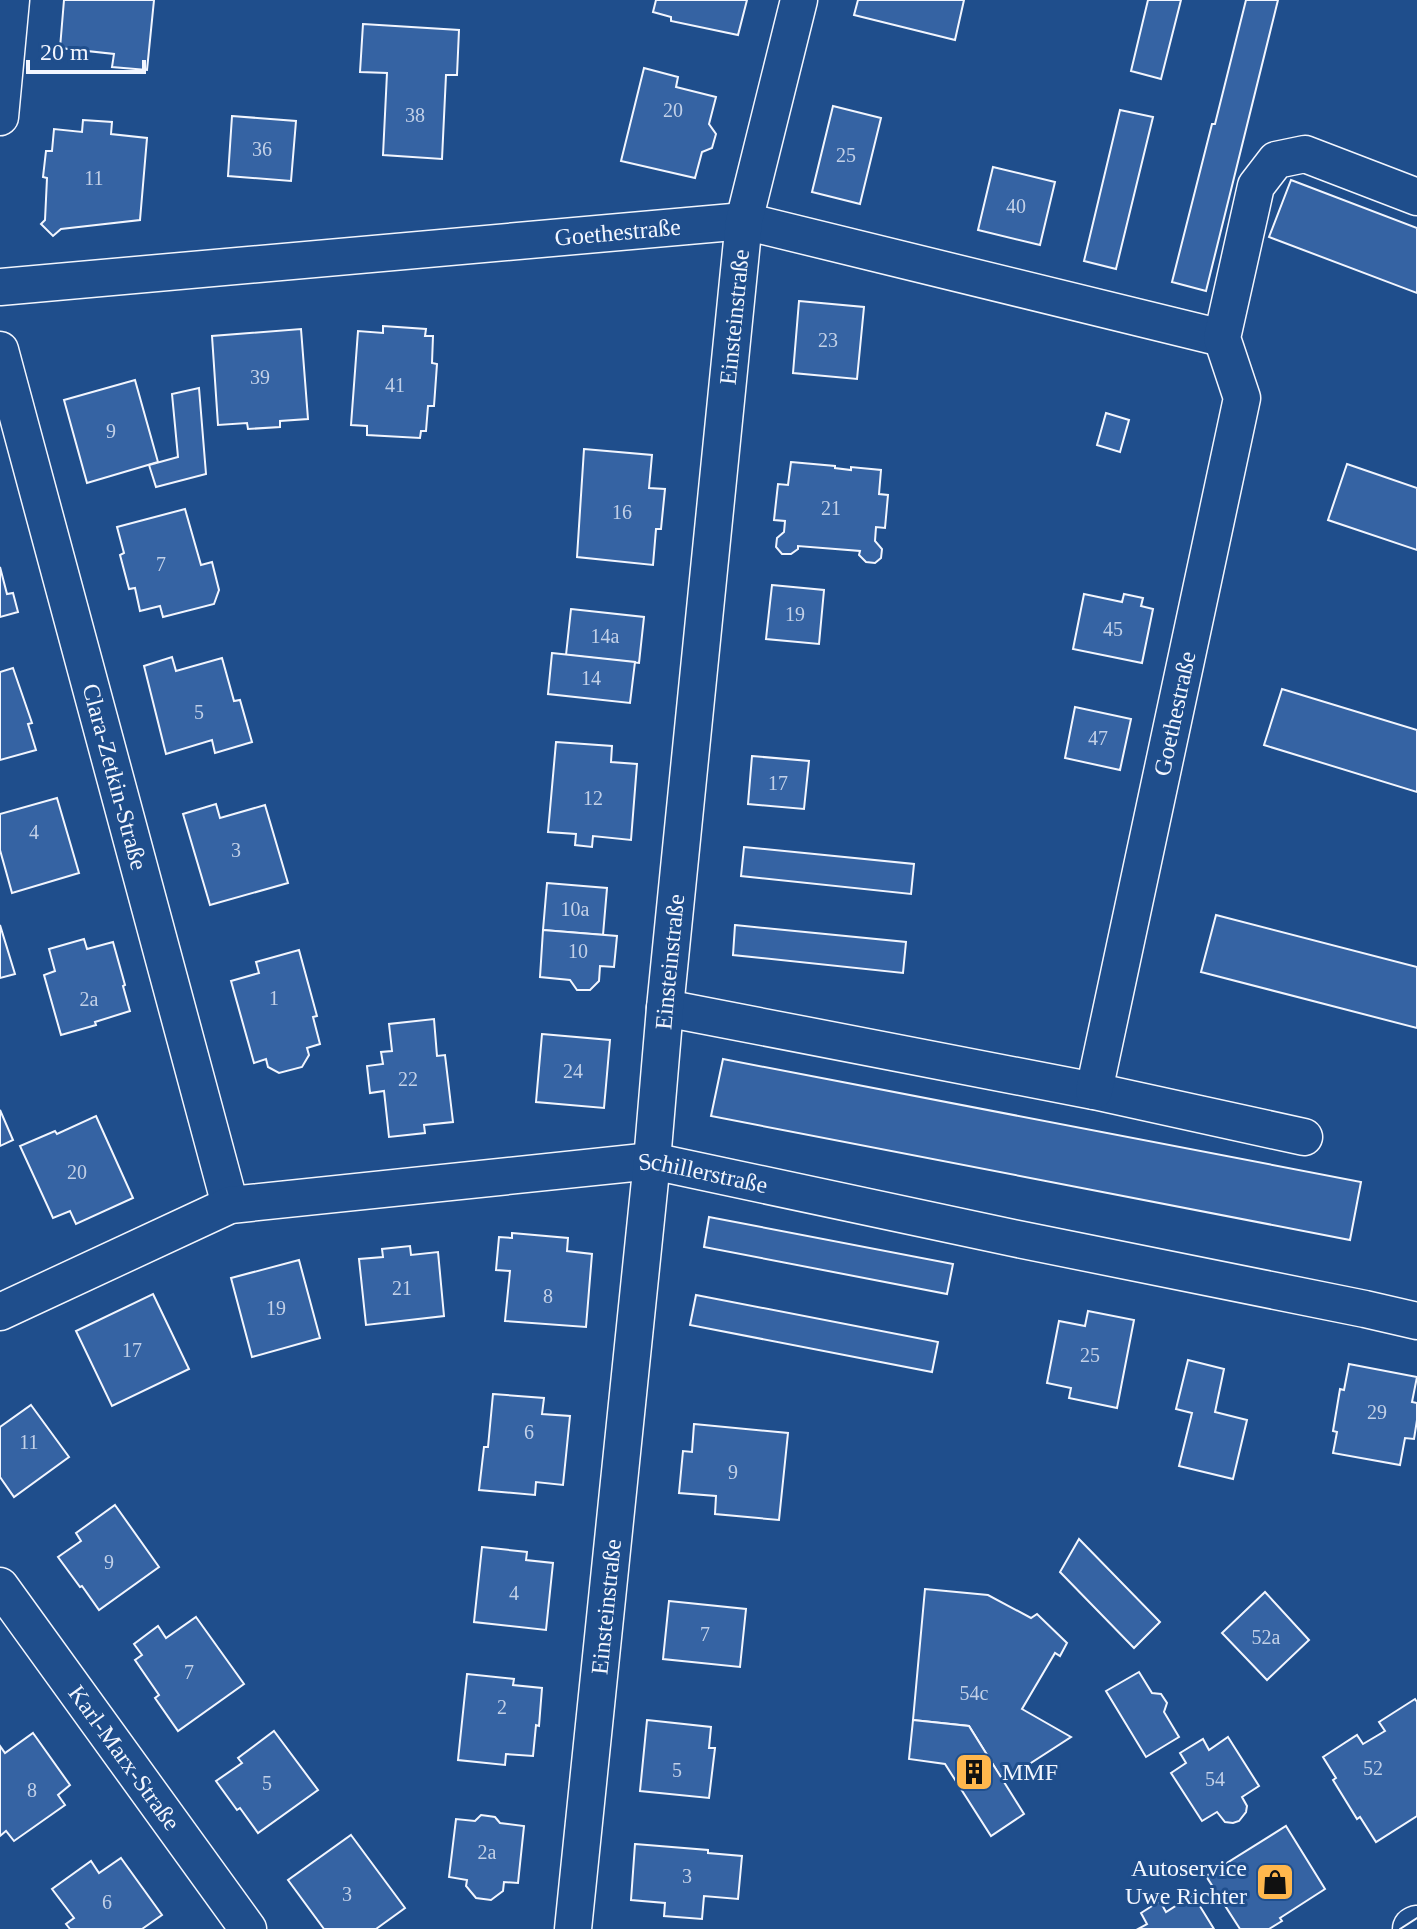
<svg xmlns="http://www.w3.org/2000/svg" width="1417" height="1929" font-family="'Times New Roman',serif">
<rect width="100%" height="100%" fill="#1f4e8c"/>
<g fill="#3563a3" stroke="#f2f6ff" stroke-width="2">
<polygon points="64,0 154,0 147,70 112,67 114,54 60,48"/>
<polygon points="656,0 747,0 738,35 671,21 671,17 653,12"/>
<polygon points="858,0 964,0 955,40 854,15"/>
<polygon points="1148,0 1181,0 1161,79 1131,71"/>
<polygon points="1246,0 1278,0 1206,291 1172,282 1212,124 1215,124"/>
<polygon points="363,24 459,30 457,75 446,75 442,159 383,155 387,73 360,72"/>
<polygon points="644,68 678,77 676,87 716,97 709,124 716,134 712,148 702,152 695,178 621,161"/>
<polygon points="833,106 881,118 860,204 812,192"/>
<polygon points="1120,110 1153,117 1116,269 1084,261"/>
<polygon points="232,116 296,121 291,181 228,176"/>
<polygon points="83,120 112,122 111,134 147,138 140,220 61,229 53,236 41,224 45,220 47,178 43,177 46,151 52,151 54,129 82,132"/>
<polygon points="993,167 1055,182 1040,245 978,230"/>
<polygon points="1291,180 1417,228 1417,293 1269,237"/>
<polygon points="799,301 864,307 857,379 793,373"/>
<polygon points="383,326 426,329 425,336 433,336 432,363 437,364 434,406 428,406 426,431 421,431 420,438 367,435 367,426 351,425 358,331 383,333"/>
<polygon points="301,329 308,419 280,421 280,427 248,429 247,423 218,425 212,336"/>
<polygon points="135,380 158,462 87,483 64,400"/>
<polygon points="199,388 206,474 156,487 149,465 178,457 172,394"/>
<polygon points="1106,413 1129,420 1120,452 1097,445"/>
<polygon points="584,449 652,455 649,488 665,489 661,529 656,529 653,565 577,557"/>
<polygon points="791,462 835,466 835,468 851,470 851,467 881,470 879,494 888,495 885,528 876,527 875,541 882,549 881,558 875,563 866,562 859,555 860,551 798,546 798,549 791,554 782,554 776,547 777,538 784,532 785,521 774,520 778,484 788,485"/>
<polygon points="1347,464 1417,488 1417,550 1328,520"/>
<polygon points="185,509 201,565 212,562 219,590 214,604 163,617 160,606 140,611 135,588 129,589 120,555 124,553 117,527"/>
<polygon points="0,567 7,594 13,593 18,612 0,617"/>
<polygon points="772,585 824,590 819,644 766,639"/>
<polygon points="1084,594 1122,602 1124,594 1143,598 1141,606 1153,609 1142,663 1073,649"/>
<polygon points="571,609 644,617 639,663 566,655"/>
<polygon points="552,653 635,662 630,703 548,694"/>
<polygon points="172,657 176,671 222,658 234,701 240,700 252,742 215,753 212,740 166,754 144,666"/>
<polygon points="13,668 32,723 28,724 36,750 0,760 0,672"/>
<polygon points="1282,689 1417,730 1417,792 1264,745"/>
<polygon points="1075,707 1131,719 1120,770 1065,758"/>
<polygon points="556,742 612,746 611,762 637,764 631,840 593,836 592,847 575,845 576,834 548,832"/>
<polygon points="752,756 809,761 804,809 748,804"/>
<polygon points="57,798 79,873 12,893 0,850 0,814"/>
<polygon points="216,804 220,818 265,805 288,883 210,905 183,814"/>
<polygon points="744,847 914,864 911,894 741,876"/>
<polygon points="547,883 607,888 603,935 543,930"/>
<polygon points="1216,915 1417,967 1417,1028 1201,972"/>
<polygon points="0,925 15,974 0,978"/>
<polygon points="735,925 906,942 903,973 733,955"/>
<polygon points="543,930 617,936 614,967 600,966 599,981 590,990 577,990 570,980 540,977"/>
<polygon points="84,939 87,949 113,942 125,985 123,986 130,1011 95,1022 96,1025 61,1035 44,975 55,971 49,949"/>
<polygon points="299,950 317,1016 313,1017 320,1044 307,1048 309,1055 302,1067 279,1073 268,1067 266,1059 254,1063 231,981 259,973 256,962"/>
<polygon points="434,1019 437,1056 445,1055 453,1122 424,1125 425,1133 389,1137 384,1091 370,1093 367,1066 383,1064 381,1052 392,1051 389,1024"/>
<polygon points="542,1034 610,1040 604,1108 536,1102"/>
<polygon points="723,1059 1361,1182 1350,1240 711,1116"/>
<polygon points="0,1110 13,1140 0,1146"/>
<polygon points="96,1116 133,1198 76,1224 70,1211 53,1218 20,1146 55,1131 57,1134"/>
<polygon points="709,1217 953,1264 947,1294 704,1247"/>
<polygon points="512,1233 568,1238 567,1251 592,1254 586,1327 505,1321 510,1271 496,1270 499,1237 512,1238"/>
<polygon points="410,1246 411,1255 438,1252 444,1316 366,1325 359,1259 383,1257 382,1249"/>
<polygon points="299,1260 320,1338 252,1357 231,1278"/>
<polygon points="153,1294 189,1369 112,1406 76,1331"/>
<polygon points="696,1295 938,1342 932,1372 690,1325"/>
<polygon points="1088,1311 1134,1320 1117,1408 1069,1398 1071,1388 1047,1383 1059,1321 1085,1326"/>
<polygon points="1188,1360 1224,1369 1215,1412 1247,1420 1233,1479 1179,1466 1192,1413 1176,1409"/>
<polygon points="1349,1364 1417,1377 1412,1402 1417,1403 1417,1420 1414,1439 1405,1438 1400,1465 1333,1453 1337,1432 1333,1431 1340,1389 1344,1390"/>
<polygon points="493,1394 544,1398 542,1414 570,1416 563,1485 536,1482 535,1495 479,1490 484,1447 488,1447"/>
<polygon points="31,1405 69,1457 14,1497 0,1477 0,1427"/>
<polygon points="694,1424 788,1433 779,1520 715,1514 716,1496 679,1493 683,1451 692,1452"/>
<polygon points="115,1505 159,1567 99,1610 82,1586 80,1587 58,1557 81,1541 76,1533"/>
<polygon points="1079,1539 1160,1622 1134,1648 1060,1572"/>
<polygon points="482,1547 527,1552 526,1560 553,1563 546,1630 474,1622"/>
<polygon points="925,1589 988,1595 1031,1618 1037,1614 1067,1643 1060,1656 1055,1653 1022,1709 1071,1737 1003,1781 969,1726 913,1720"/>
<polygon points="1265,1592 1309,1640 1267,1680 1222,1633"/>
<polygon points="669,1601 746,1609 740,1667 663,1659"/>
<polygon points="196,1617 244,1684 178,1731 155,1698 159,1695 135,1660 142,1655 134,1644 158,1626 166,1638"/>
<polygon points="1139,1672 1152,1693 1161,1694 1167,1703 1164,1712 1179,1737 1146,1757 1106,1691"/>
<polygon points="467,1674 514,1679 513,1685 542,1688 539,1726 536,1725 533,1756 506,1754 505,1765 458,1760"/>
<polygon points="1415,1699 1417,1702 1417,1816 1376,1842 1360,1817 1357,1819 1333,1780 1336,1778 1323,1757 1357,1735 1363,1744 1385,1731 1379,1722"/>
<polygon points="647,1720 711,1727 709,1748 715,1748 709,1798 640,1791"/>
<polygon points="913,1720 969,1726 1024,1814 991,1836 945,1764 909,1759"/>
<polygon points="274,1731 318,1790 258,1833 240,1808 237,1810 216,1781 242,1763 238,1758"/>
<polygon points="33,1733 70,1785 58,1795 65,1805 14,1841 6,1831 0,1836 0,1746 5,1753"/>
<polygon points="1228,1737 1259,1786 1242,1797 1247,1806 1246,1812 1239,1821 1233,1823 1225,1822 1217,1812 1202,1821 1171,1773 1186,1763 1180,1753 1203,1739 1209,1750"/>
<polygon points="481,1815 495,1817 500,1823 524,1826 518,1883 504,1882 503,1891 491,1900 476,1898 466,1886 467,1880 449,1877 456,1819 475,1821"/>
<polygon points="1286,1826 1325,1889 1280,1918 1282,1921 1269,1929 1240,1929 1206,1876"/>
<polygon points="351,1835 405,1908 376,1929 324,1929 288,1880"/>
<polygon points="635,1844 708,1850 708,1853 742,1856 738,1899 704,1896 702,1919 664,1916 665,1903 631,1900"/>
<polygon points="121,1858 162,1915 142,1929 70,1929 66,1924 74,1918 52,1889 91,1861 99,1873"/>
<polygon points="1193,1895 1214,1929 1138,1929 1147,1924 1141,1913 1160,1901 1166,1912"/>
</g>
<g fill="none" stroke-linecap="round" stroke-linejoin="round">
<defs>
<g id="street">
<polyline points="0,117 11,0"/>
<path id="s1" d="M 0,287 L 744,221 L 1222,338"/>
<path id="s2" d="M 0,350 L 230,1205"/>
<polyline points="665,1008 1094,1091 1304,1137"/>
<path id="s3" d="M 1094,1091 L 1242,398 L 1222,338 L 1256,186 L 1276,160 L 1305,154 L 1417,197"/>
<path id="s4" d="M 0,1312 L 230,1205 L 652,1161 L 1013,1238 L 1365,1309 L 1417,1321"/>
<path id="s5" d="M 0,1586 L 248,1929"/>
<path id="s6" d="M 573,1929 L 652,1161 L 665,1008 L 744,221 L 799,0"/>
</g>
<polyline id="secondary" points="1415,1929 1417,1928"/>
</defs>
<use href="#street" stroke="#f2f6ff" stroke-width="39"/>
<use href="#secondary" stroke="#f2f6ff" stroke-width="47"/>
<use href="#street" stroke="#1f4e8c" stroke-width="36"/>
<use href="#secondary" stroke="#1f4e8c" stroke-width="44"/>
<polyline stroke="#f2f6ff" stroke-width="2" points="1400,1929 1417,1918"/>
</g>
<defs>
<symbol id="building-square" viewBox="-11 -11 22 22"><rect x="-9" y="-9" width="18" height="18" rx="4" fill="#ffb74d" stroke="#1f4e8c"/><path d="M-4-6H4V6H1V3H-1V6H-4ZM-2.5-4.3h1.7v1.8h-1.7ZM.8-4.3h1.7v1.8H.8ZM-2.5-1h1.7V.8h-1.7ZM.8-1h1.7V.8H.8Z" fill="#111"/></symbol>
<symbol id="shop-square" viewBox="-11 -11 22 22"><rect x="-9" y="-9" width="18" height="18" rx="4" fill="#ffb74d" stroke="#1f4e8c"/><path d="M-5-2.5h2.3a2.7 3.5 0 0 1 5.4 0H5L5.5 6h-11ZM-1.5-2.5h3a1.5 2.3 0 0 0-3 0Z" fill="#111"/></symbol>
</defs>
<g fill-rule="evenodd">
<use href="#building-square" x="952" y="1750" width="44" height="44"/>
<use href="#shop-square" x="1253" y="1860" width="44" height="44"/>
</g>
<g text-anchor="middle" stroke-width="6" stroke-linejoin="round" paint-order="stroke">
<g font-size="20" fill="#c3d1e8">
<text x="673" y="117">20</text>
<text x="415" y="122">38</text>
<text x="262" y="156">36</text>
<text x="846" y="162">25</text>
<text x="94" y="185">11</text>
<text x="1016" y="213">40</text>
<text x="828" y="347">23</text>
<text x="260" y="384">39</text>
<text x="395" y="392">41</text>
<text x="111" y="438">9</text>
<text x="831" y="515">21</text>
<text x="622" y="519">16</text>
<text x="161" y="571">7</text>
<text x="795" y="621">19</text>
<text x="1113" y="636">45</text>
<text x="605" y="643">14a</text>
<text x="591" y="685">14</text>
<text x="199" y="719">5</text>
<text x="1098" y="745">47</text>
<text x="778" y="790">17</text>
<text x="593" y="805">12</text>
<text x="34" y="839">4</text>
<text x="236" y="857">3</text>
<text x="575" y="916">10a</text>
<text x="578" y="958">10</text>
<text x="274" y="1005">1</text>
<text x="89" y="1006">2a</text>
<text x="573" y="1078">24</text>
<text x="408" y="1086">22</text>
<text x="77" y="1179">20</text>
<text x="402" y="1295">21</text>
<text x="548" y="1303">8</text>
<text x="276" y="1315">19</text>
<text x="132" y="1357">17</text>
<text x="1090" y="1362">25</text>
<text x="1377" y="1419">29</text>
<text x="529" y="1439">6</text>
<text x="29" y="1449">11</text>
<text x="733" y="1479">9</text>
<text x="109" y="1569">9</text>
<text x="514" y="1600">4</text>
<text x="705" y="1641">7</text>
<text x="1266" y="1644">52a</text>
<text x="189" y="1679">7</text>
<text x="974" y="1700">54c</text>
<text x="502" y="1714">2</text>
<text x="1373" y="1775">52</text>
<text x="677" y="1777">5</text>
<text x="1215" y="1786">54</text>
<text x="267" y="1790">5</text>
<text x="32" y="1797">8</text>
<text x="487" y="1859">2a</text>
<text x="687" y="1883">3</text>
<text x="347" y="1901">3</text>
<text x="107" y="1909">6</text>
</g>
<g font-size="24" fill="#f2f6ff" stroke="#1f4e8c">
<text dy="8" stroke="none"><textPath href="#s1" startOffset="620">Goethestraße</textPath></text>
<text dy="8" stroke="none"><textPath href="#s6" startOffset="1620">Einsteinstraße</textPath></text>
<text dy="8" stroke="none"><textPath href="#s3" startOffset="386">Goethestraße</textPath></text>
<text dy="8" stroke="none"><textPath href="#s2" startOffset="442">Clara-Zetkin-Straße</textPath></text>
<text dy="8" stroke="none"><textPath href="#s6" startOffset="972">Einsteinstraße</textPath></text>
<text dy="8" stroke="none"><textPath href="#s4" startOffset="730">Schillerstraße</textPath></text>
<text dy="8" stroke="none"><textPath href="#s6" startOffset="324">Einsteinstraße</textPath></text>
<text dy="8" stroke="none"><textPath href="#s5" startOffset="212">Karl-Marx-Straße</textPath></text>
</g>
<g font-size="24" fill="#f2f6ff" stroke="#1f4e8c" text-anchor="start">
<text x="1002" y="1780">MMF</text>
<text x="1247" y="1876" text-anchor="end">Autoservice<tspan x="1247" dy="28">Uwe Richter</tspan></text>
</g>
</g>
<path d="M28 60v12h116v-12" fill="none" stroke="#f2f6ff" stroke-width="4"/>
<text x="40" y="60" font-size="24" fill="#f2f6ff" stroke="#1f4e8c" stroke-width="6" paint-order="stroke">20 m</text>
</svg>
